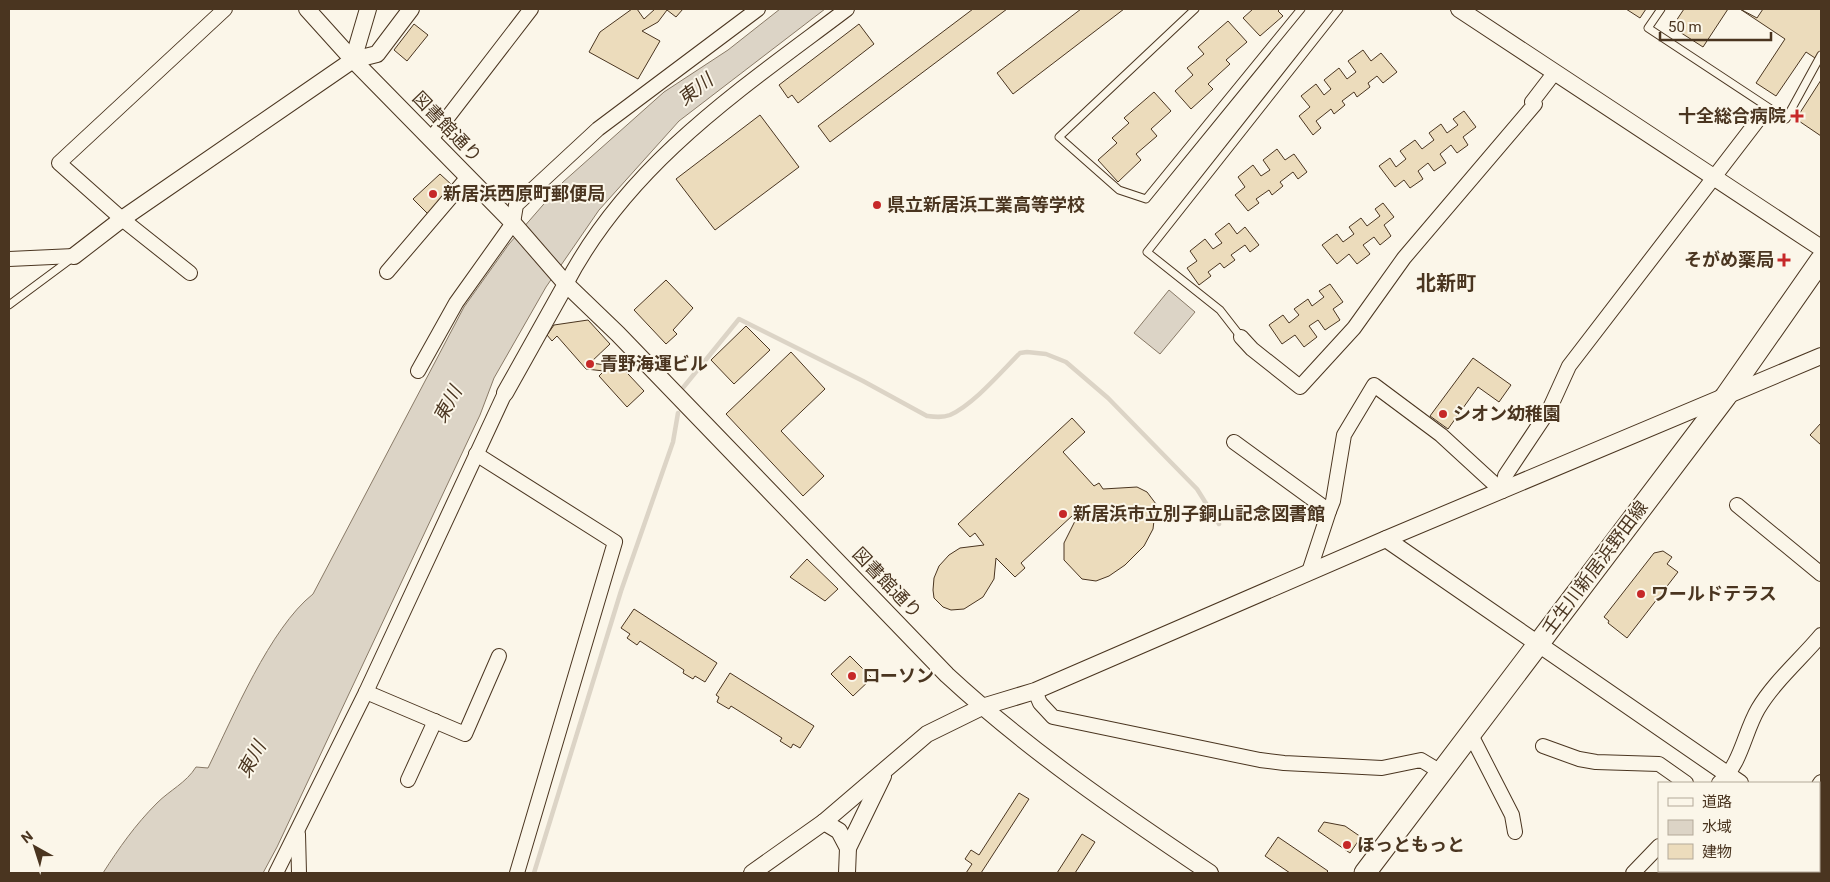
<svg xmlns="http://www.w3.org/2000/svg" width="1830" height="882" font-family="Roboto,'Noto Sans JP',sans-serif">
<rect width="100%" height="100%" fill="#fbf6e9"/>
<g fill="#dcd4c6" stroke="#887966">
<path d="M 780,9 L 825,9 L 679,121 L 599,210 L 546,287 L 494,378 L 480,415 L 277,847 L 263,873 L 103,873 C 119,848 135,825 157,803 C 170,790 186,783 196,767 L 208,768 C 233,717 270,628 313,594 L 464,307 L 509,244 L 563,182 L 664,92 L 728,50 Z"/>
<polygon points="1169,290 1195,312 1160,354 1134,333"/>
</g>
<g fill="none" stroke-linecap="round" stroke-linejoin="round">
<g stroke="#dcd4c6" stroke-width="4.5">
<path d="M 682,389 L 739,319 L 863,381 L 927,416 C 935,417 942,418 950,415 C 974,404 1001,372 1020,353 L 1027,352 L 1046,354 L 1066,362 L 1108,398 L 1197,489 L 1219,524"/>
<polyline points="534,873 621,591 673,442 678,413"/>
</g>
</g>
<g fill="#ecdcbc" stroke="#4a3520">
<polygon points="632,9 637,9 644,19 655,9 683,9 676,17 667,10 658,22 642,31 660,41 638,79 589,52 600,32"/>
<polygon points="973,9 1007,9 830,142 818,126"/>
<polygon points="1081,9 1124,9 1013,94 997,73"/>
<polygon points="1253,9 1280,9 1278,11 1283,16 1260,36 1243,18"/>
<polygon points="1626,9 1646,9 1640,18"/>
<polygon points="1684,9 1728,9 1703,47 1672,27"/>
<polygon points="1740,9 1757,18 1763,9 1821,9 1821,62 1806,52 1776,96 1756,83 1785,39"/>
<polygon points="1228,21 1247,42 1226,60 1230,64 1208,84 1213,89 1191,109 1175,91 1193,75 1187,68 1204,54 1198,47"/>
<polygon points="414,24 428,35 407,61 394,50"/>
<polygon points="859,24 874,44 798,103 792,95 788,98 779,85"/>
<polygon points="1363,50 1371,61 1381,53 1397,72 1383,83 1377,76 1368,83 1370,87 1357,97 1354,92 1342,101 1345,105 1334,114 1331,109 1316,121 1321,128 1313,135 1299,116 1310,107 1301,96 1316,84 1324,95 1331,89 1324,80 1339,68 1347,79 1356,72 1348,61"/>
<polygon points="1821,80 1821,136 1796,119"/>
<polygon points="1154,92 1171,111 1151,129 1157,136 1136,154 1141,160 1118,182 1098,160 1117,143 1112,138 1129,123 1124,118"/>
<polygon points="1464,111 1476,127 1463,137 1468,145 1457,153 1451,145 1440,154 1446,163 1434,171 1428,163 1418,171 1423,179 1410,188 1404,180 1395,187 1379,166 1390,158 1396,167 1406,159 1400,151 1415,140 1422,149 1434,140 1429,133 1441,124 1447,133 1458,125 1453,119"/>
<polygon points="760,115 799,167 715,230 676,179"/>
<polygon points="1277,149 1285,160 1294,154 1307,172 1298,179 1293,172 1280,182 1283,186 1272,195 1269,190 1256,199 1259,203 1248,211 1235,195 1245,187 1238,177 1253,165 1261,176 1270,170 1263,160"/>
<polygon points="440,174 453,186 428,214 413,199"/>
<polygon points="1383,203 1394,217 1384,225 1391,236 1380,245 1374,237 1363,245 1370,254 1357,264 1349,254 1337,264 1322,245 1337,234 1343,242 1354,234 1349,227 1361,218 1367,226 1380,216 1375,209"/>
<polygon points="1229,223 1237,234 1245,227 1259,245 1250,252 1245,245 1231,255 1235,260 1224,268 1220,263 1208,272 1211,276 1199,285 1187,268 1197,261 1190,251 1205,239 1213,249 1222,243 1215,234"/>
<polygon points="666,280 693,308 673,330 677,334 666,344 634,310"/>
<polygon points="1330,284 1343,302 1333,309 1340,320 1325,330 1318,320 1309,326 1317,337 1304,347 1295,335 1282,344 1269,325 1283,315 1289,323 1299,315 1294,309 1308,299 1312,306 1324,297 1319,291"/>
<polygon points="588,320 610,344 590,363 607,365 614,359 644,391 627,407 599,376 604,371 586,369 557,336 552,341 547,335 554,325"/>
<polygon points="746,326 770,350 734,384 711,360"/>
<polygon points="791,352 825,389 781,431 824,476 803,496 726,414"/>
<polygon points="1473,358 1511,385 1499,402 1478,387 1448,429 1430,416"/>
<polygon points="1072,418 1085,432 1063,452 1094,486 1099,483 1103,489 1137,487 1147,492 1156,504 1153,529 1144,546 1125,565 1109,576 1096,581 1082,579 1064,560 1064,543 1076,519 1073,515 1021,563 1025,568 1015,577 996,558 994,579 983,597 964,609 951,610 943,607 934,598 933,590 934,578 939,566 949,555 960,548 984,545 975,533 970,537 958,524"/>
<polygon points="1821,423 1821,445 1810,435"/>
<polygon points="1663,551 1672,557 1667,564 1678,572 1627,638 1608,623 1609,621 1604,617 1654,553"/>
<polygon points="807,559 838,589 825,601 790,577"/>
<polygon points="634,609 717,663 705,682 695,676 693,679 683,673 684,670 640,641 637,645 627,638 630,634 621,628"/>
<polygon points="850,656 872,678 853,696 831,674"/>
<polygon points="730,673 814,726 800,748 793,744 791,748 780,741 782,738 731,706 729,709 717,702 719,697 716,695"/>
<polygon points="1019,793 1029,799 981,873 966,873 972,864 965,859 971,850 979,855"/>
<polygon points="1324,822 1345,826 1361,837 1350,853 1318,831"/>
<polygon points="1082,834 1095,842 1075,873 1057,873"/>
<polygon points="1278,837 1328,871 1326,873 1290,873 1265,856"/>
</g>
<g fill="none" stroke-linecap="round" stroke-linejoin="round">
<defs>
<g id="service">
<polyline points="1195,9 1059,137 1119,190 1146,199 1301,9"/>
<polyline points="1661,9 1648,28 1786,119 1821,55"/>
<polyline points="9,305 71,259"/>
<polyline points="1241,337 1220,310 1147,252 1339,9"/>
</g>
<g id="minor">
<polyline points="431,139 531,9"/>
<polyline points="9,259 74,256"/>
<polyline points="387,272 468,177"/>
<polyline points="190,273 122,219 59,163 225,9"/>
<path d="M 566,284 C 629,163 741,89 847,9"/>
<polyline points="1241,337 1252,349 1300,387 1354,328 1404,258 1535,104 1532,102 1555,72"/>
<polyline points="418,371 456,303 513,223 516,205 598,129 758,9"/>
<polyline points="1234,442 1329,511 1309,572"/>
<polyline points="476,454 615,542 517,873"/>
<polyline points="1502,491 1505,476 1549,410 1569,366 1761,116"/>
<polyline points="1737,505 1821,574"/>
<polyline points="1329,511 1333,501 1344,435 1374,385 1441,435 1502,491"/>
<polyline points="1035,691 1040,703 1053,717 1260,760 1284,763 1382,768 1421,760 1441,772"/>
<polyline points="366,692 465,734 499,656"/>
<polyline points="1470,733 1512,815 1515,832"/>
<polyline points="1543,746 1579,759 1596,762 1659,764 1686,783"/>
<polyline points="408,780 435,721"/>
<path d="M 1719,783 C 1741,765 1744,733 1758,709 C 1774,682 1801,659 1821,635"/>
<polyline points="1819,785 1821,782"/>
<polyline points="298,834 299,873"/>
<polyline points="276,873 366,692 505,393"/>
<polyline points="1633,873 1659,846"/>
</g>
<g id="tertiary">
<path d="M 307,9 L 353,60 L 513,223 L 566,284 L 618,334 L 947,675 C 1028,750 1119,812 1210,873"/>
<polyline points="1459,9 1821,248"/>
<polyline points="353,60 368,9"/>
<polyline points="74,256 122,219 353,60 377,54 411,9"/>
<polyline points="505,393 566,284"/>
<polyline points="1386,539 1740,783"/>
<polyline points="824,822 839,831 848,848"/>
<polyline points="1819,839 1821,840"/>
<polyline points="752,873 824,822 927,734 982,707 1035,691 1386,539 1821,356"/>
<polyline points="847,873 848,848 883,776"/>
</g>
<polyline id="primary" points="1365,873 1726,396 1821,260"/>
</defs>
<use href="#service" stroke="#4a3520" stroke-width="9"/>
<use href="#minor" stroke="#4a3520" stroke-width="16"/>
<use href="#tertiary" stroke="#4a3520" stroke-width="18"/>
<use href="#primary" stroke="#4a3520" stroke-width="23"/>
<use href="#service" stroke="#fbf6e9" stroke-width="7"/>
<use href="#minor" stroke="#fbf6e9" stroke-width="14"/>
<use href="#tertiary" stroke="#fbf6e9" stroke-width="16"/>
<use href="#primary" stroke="#fbf6e9" stroke-width="21"/>
</g>
<g fill="#c62828" stroke="#fbf6e9" stroke-width="2">
<path d="M1794.5 108.5h5v5h5v5h-5v5h-5v-5h-5v-5h5z"/>
<circle cx="433" cy="194" r="5"/>
<circle cx="877" cy="205" r="5"/>
<path d="M1781.5 252.5h5v5h5v5h-5v5h-5v-5h-5v-5h5z"/>
<circle cx="590" cy="364" r="5"/>
<circle cx="1443" cy="414" r="5"/>
<circle cx="1063" cy="514" r="5"/>
<circle cx="1641" cy="594" r="5"/>
<circle cx="852" cy="676" r="5"/>
<circle cx="1347" cy="845" r="5"/>
</g>
<g text-anchor="middle" stroke-width="4" stroke-linejoin="round" paint-order="stroke">
<g font-size="18" font-weight="bold" fill="#4a3520" stroke="#fbf6e9" text-anchor="start">
<text x="1786" y="122" text-anchor="end">十全総合病院</text>
<text x="443" y="200">新居浜西原町郵便局</text>
<text x="887" y="211">県立新居浜工業高等学校</text>
<text x="1774" y="266" text-anchor="end">そがめ薬局</text>
<text x="600" y="370">青野海運ビル</text>
<text x="1453" y="420">シオン幼稚園</text>
<text x="1073" y="520">新居浜市立別子銅山記念図書館</text>
<text x="1651" y="600">ワールドテラス</text>
<text x="862" y="682">ローソン</text>
<text x="1357" y="851">ほっともっと</text>
</g>
<g font-size="18" fill="#4a3520" stroke="#fbf6e9">
<text transform="translate(447 127) rotate(46)" y="6">図書館通り</text>
<text transform="translate(1595 568) rotate(-53)" y="6">壬生川新居浜野田線</text>
<text transform="translate(887 583) rotate(46)" y="6">図書館通り</text>
</g>
<g font-size="19" font-style="italic" fill="#4a3520" stroke="#fbf6e9">
<text transform="translate(695 89) rotate(-38)" y="7">東川</text>
<text transform="translate(447 404) rotate(-61)" y="7">東川</text>
<text transform="translate(251 759) rotate(-61)" y="7">東川</text>
</g>
<g font-size="20" font-weight="bold" fill="#4a3520" stroke="#fbf6e9">
<text x="1446" y="290">北新町</text>
</g>
</g>
<rect width="1830" height="882" fill="none" stroke="#4a3520" stroke-width="20"/>
<rect x="1658" y="782" width="162" height="90" fill="#fbf6e9" stroke="#b4a999"/>
<rect x="1668" y="798" width="25" height="8" fill="#fbf6e9" stroke="#b4a999"/>
<text x="1702" y="807" font-size="15" fill="#4a3520">道路</text>
<rect x="1668" y="820" width="25" height="15" fill="#dcd4c6" stroke="#b4a999"/>
<text x="1702" y="832" font-size="15" fill="#4a3520">水域</text>
<rect x="1668" y="844" width="25" height="15" fill="#ecdcbc" stroke="#b4a999"/>
<text x="1702" y="857" font-size="15" fill="#4a3520">建物</text>
<g transform="translate(35 847) rotate(321)" stroke="#fbf6e9" stroke-width="4" paint-order="stroke">
<path d="M0-4L9 19L0 12L-9 19Z" fill="#4a3520"/>
<text y="-8" font-size="14" font-weight="bold" text-anchor="middle" fill="#4a3520">N</text>
</g>
<path d="M1660 32v8h111v-8" fill="none" stroke="#4a3520" stroke-width="2.5"/>
<text x="1668" y="32" font-size="15" fill="#4a3520" stroke="#fbf6e9" stroke-width="4" paint-order="stroke">50 m</text>
</svg>
